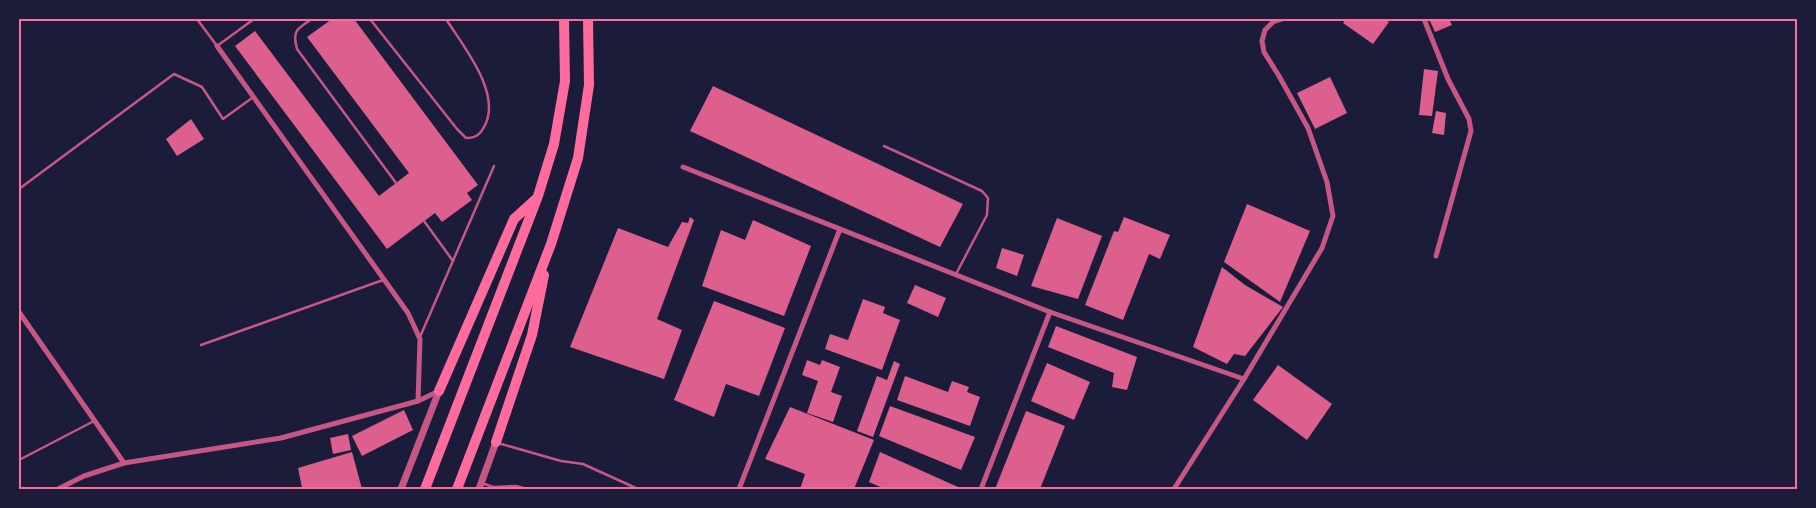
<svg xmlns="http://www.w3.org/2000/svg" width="1816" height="508" font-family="Arial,sans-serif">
<rect width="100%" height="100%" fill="#1b1b3a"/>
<g fill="#dd5f8e">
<polygon points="332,19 354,19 478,185 467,193 472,200 442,222 435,213 387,249 235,46 255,31 379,196 409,173 307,37"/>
<polygon points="1346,19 1384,19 1389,22 1373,44 1343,23"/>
<polygon points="1429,19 1449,19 1452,25 1435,32"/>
<polygon points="1424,69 1438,71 1432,116 1419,115"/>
<polygon points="1330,77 1347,113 1315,129 1297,93"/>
<polygon points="713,86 963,204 940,247 690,131"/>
<polygon points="1436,111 1446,113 1444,135 1432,133"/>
<polygon points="191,119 204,139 177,156 166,139"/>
<polygon points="1247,204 1310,231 1280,302 1224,262"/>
<polygon points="690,217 694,220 657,319 682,330 664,379 570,347 618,228 668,247 682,222 688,223"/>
<polygon points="1124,217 1170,235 1160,259 1149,254 1123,320 1085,305 1114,231 1118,232"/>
<polygon points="1057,218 1102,236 1078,299 1031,286"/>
<polygon points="753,220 811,246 784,316 702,286 721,230 745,240"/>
<polygon points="1002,248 1024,255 1017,276 996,268"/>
<polygon points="1222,267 1245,285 1283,307 1245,356 1234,354 1227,364 1193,347"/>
<polygon points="915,285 946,298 938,317 907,303"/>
<polygon points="863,299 885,307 883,313 900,320 882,370 825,349 830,334 848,340"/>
<polygon points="714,301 785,328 759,396 726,384 714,417 674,400"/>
<polygon points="1056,326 1137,357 1127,390 1112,387 1114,373 1048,347"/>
<polygon points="807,360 820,365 822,360 840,367 831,392 842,396 833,422 807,413 818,381 802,375"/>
<polygon points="894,361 900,364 873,437 857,431 877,376 887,380"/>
<polygon points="1047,363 1090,382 1074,420 1031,401"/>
<polygon points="1278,365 1332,404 1307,440 1253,400"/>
<polygon points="905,376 948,392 952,381 969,387 967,392 980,397 970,426 897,400"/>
<polygon points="890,406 975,437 961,470 879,436"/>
<polygon points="790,407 874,440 854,489 800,489 805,474 765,459"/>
<polygon points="404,410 413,430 362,456 352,436"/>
<polygon points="1026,411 1065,426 1040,489 995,489"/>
<polygon points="348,434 351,450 333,454 330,438"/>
<polygon points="352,452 362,489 298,489 302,488 298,468"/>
<polygon points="880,452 958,487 958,489 885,489 869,482"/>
</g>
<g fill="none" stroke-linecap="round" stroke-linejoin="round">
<g stroke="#c65784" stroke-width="2.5">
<polyline points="197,19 217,46 254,19"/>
<path d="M 312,19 C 297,29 292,30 297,49 L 396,183"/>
<path d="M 370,19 L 457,129 L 466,138 C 475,138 480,135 484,127 C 503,94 463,46 446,19"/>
<polyline points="884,146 982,191 988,198 987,215 956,274"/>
<polyline points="19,189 174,74 202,87 223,119 252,98"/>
<polyline points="424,221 453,261"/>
<polyline points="420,337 494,166"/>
<polyline points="201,345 383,280"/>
<polyline points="498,443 561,461 583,464 638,489"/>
<polyline points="19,460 94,421"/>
<polyline points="482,483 493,487 516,486 527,489"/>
</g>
<g stroke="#c65784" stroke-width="5">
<polyline points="1424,19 1448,79 1469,119 1471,131 1436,256"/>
<polyline points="217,46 408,313 420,339 418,401"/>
<polyline points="683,167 1050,312 1244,379"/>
<polyline points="19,312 124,463"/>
<polyline points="58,489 84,476 124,463 281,438 418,401 439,391"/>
<polyline points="739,489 840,229"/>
<polyline points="981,489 1050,312"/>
<polyline points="1174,489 1244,379 1322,248 1333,216 1327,182 1308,128 1279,76 1264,52 1262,41 1265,30 1273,22 1282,19"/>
</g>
<g stroke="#c65784" stroke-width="7">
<polyline points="401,489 439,391"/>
<polyline points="479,489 496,442"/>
</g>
<g stroke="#ff6b9d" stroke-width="10">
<polyline points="439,391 514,219 536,199"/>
<polyline points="496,442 532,335 544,275"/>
<polyline points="425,489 538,196 554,144 565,81 564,19"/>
<polyline points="457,489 551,244 578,158 589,85 588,19"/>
</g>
</g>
<rect width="1816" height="508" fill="none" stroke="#1b1b3a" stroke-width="40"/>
<rect x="20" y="20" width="1776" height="468" fill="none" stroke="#ff6b9d" stroke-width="2"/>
</svg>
